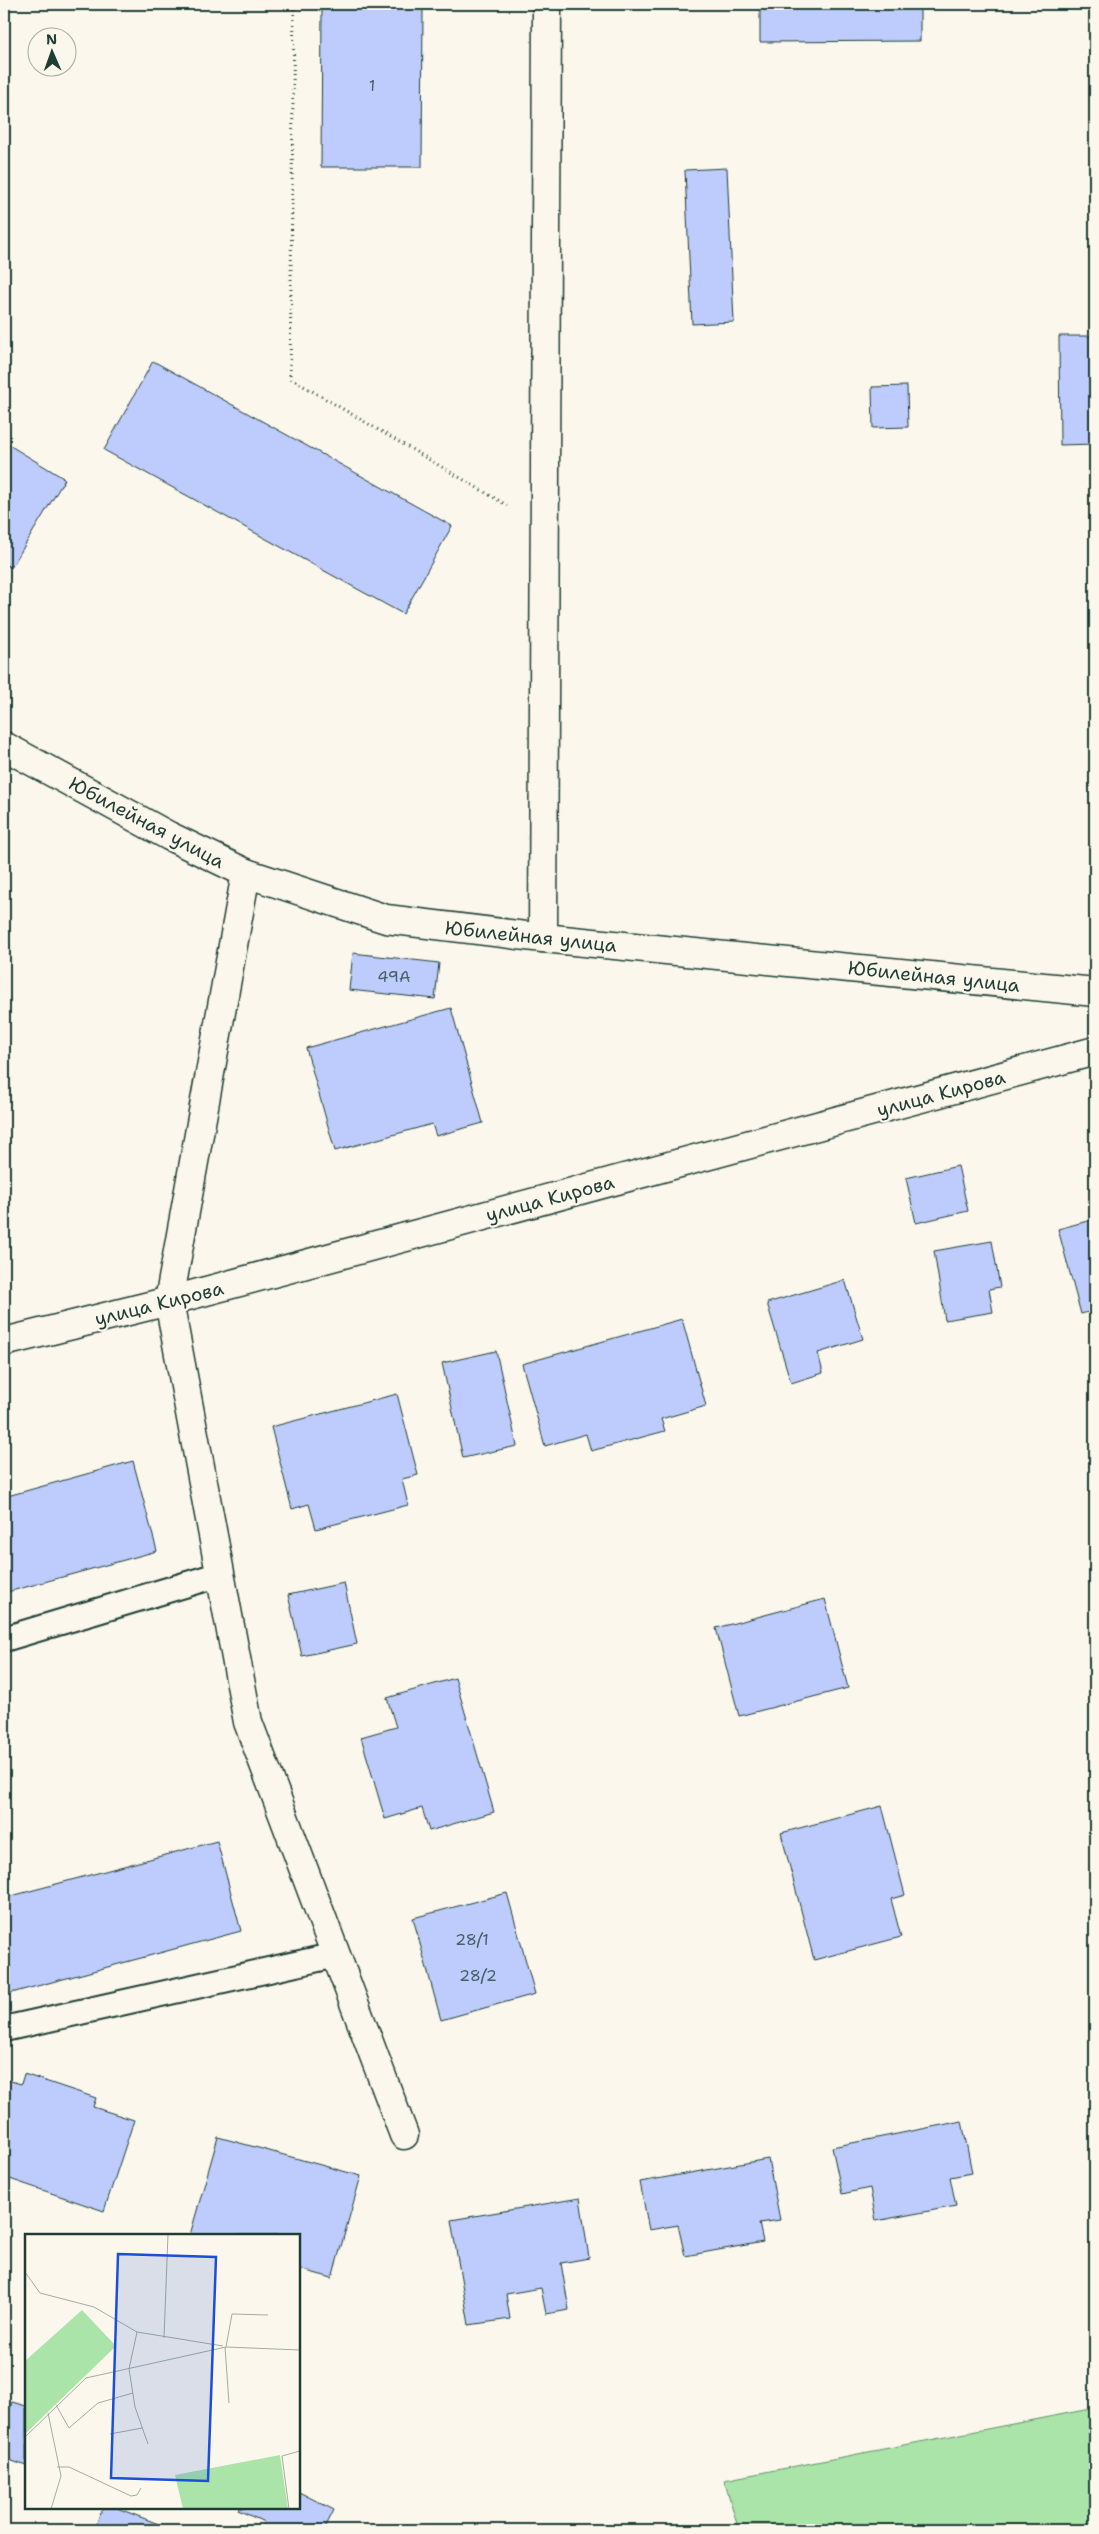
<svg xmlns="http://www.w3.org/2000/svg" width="1099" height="2534" font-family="'Shantell Sans',sans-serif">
<rect width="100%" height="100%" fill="#fbf7ec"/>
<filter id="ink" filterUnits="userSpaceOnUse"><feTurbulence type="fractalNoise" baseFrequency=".02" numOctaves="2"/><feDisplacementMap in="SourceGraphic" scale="10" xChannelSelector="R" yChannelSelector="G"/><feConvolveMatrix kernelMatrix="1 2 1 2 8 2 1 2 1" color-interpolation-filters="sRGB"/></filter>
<g filter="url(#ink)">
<polygon fill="#aae4a9" stroke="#64906e" points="1095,2408 1095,2530 739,2530 724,2480"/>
<g fill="#bdccfd" stroke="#1f3d34">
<polygon points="322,4 423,4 422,167 321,167"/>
<polygon points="760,4 920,4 920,41 760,42"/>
<polygon points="727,168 734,322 692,324 685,170"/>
<polygon points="1059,336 1095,336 1095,444 1060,445"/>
<polygon points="153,361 452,526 403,614 104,450"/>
<polygon points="907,386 908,427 873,428 872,387"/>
<polygon points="4,442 65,479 11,568 4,563"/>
<polygon points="353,953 439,963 435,999 349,990"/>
<polygon points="451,1008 483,1123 436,1136 432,1124 335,1151 306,1048"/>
<polygon points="958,1166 968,1211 916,1223 906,1178"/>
<polygon points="1095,1219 1095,1310 1081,1314 1058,1229"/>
<polygon points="992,1241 1000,1287 989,1289 993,1312 945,1320 934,1251"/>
<polygon points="845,1280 863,1339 818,1353 823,1373 791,1383 767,1303"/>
<polygon points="682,1319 706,1406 661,1419 665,1431 591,1451 586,1434 545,1446 522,1364"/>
<polygon points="496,1351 517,1446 463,1458 442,1363"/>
<polygon points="397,1394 418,1475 402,1479 408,1505 316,1529 309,1504 292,1509 271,1427"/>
<polygon points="133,1461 157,1551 4,1593 4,1497"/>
<polygon points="344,1583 357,1644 302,1656 288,1595"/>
<polygon points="825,1599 848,1688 739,1716 716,1628"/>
<polygon points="455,1678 494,1812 429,1831 422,1808 385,1819 361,1737 396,1727 387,1698"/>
<polygon points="882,1806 905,1895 891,1899 901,1937 814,1960 781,1833"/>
<polygon points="217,1841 241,1931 4,1995 4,1898"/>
<polygon points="507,1893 535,1994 441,2020 413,1918"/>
<polygon points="24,2074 96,2098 93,2107 134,2120 104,2211 4,2177 4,2079 21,2084"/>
<polygon points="962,2121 972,2173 950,2177 956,2206 876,2221 870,2188 842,2194 832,2147"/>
<polygon points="218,2137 361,2176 332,2278 299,2269 299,2235 190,2235"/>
<polygon points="768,2159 780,2220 759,2223 763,2242 685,2256 678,2225 649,2230 640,2182"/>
<polygon points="580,2198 589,2258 561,2263 569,2310 546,2314 541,2288 506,2294 510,2319 469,2325 451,2220"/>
<polygon points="12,2402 26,2406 26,2466 4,2458 4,2427"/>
<polygon points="299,2492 334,2510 324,2530 260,2530 264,2522 238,2510 239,2508 299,2508"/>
<polygon points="103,2508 117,2508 174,2530 94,2530"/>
</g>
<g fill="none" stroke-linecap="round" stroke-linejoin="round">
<defs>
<g id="lane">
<polyline points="4,1639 221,1574"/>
<polyline points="4,2029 336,1955"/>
</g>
<g id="street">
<polyline points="4,746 169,836 246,873 386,919 543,938 1095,992"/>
<polyline points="246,873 169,1301 248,1722 404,2135"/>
<polyline points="543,938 547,4"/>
<polyline points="4,1342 169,1301 1095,1051"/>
</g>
</defs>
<use href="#lane" stroke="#1f3d34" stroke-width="28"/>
<use href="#street" stroke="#1f3d34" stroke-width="31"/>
<polyline stroke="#1f3d34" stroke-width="3" stroke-dasharray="1 4" stroke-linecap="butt" points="294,4 290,378 510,507"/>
<use href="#lane" stroke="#fbf7ec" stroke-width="24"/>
<use href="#street" stroke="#fbf7ec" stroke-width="28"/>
</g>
</g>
<g text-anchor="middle" stroke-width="4.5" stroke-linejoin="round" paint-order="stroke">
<g font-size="16" fill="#466166">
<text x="372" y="91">1</text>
<text x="394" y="982">49А</text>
<text x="472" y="1945">28/1</text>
<text x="478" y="1981">28/2</text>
</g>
<g font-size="19" fill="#1f3d34" stroke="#fbf7ec">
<text transform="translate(147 822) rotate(28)" y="7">Юбилейная улица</text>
<text transform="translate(531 936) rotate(6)" y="7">Юбилейная улица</text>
<text transform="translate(934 976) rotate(6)" y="7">Юбилейная улица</text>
<text transform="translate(941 1093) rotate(-15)" y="7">улица Кирова</text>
<text transform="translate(550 1198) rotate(-15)" y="7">улица Кирова</text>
<text transform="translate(159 1303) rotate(-14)" y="7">улица Кирова</text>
</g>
</g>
<g transform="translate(25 2234)">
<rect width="275" height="275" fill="#fbf7ec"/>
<path d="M 57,76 L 91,112 L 0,200 L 0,127 ZM 255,221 L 263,275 L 158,275 L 150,241 Z" fill="#aae4a9"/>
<path fill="none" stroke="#a3ada2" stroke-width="1" d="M 0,38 L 15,59 L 69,73 L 112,98 L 198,112M 112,98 L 104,135 L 110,173 L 123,210M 139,104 L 143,0M 200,113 L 204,169M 201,113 L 207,80 L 243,81M 31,171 L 44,194 L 73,169 L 108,159M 23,179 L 36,242 L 26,275M 85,200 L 117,194M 0,203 L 61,144 L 201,113 L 275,116M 32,233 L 44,233 L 106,262 L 112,261 L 116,254M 264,275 L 257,222 L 275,217"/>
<path fill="#1d4ed8" fill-opacity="0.15" stroke="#1d4ed8" stroke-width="2.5" d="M 93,20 L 191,23 L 183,247 L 86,244 Z"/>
<rect width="275" height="275" fill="none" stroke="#1f3d34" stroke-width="2.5"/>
</g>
<rect width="1099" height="2534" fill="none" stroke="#fbf7ec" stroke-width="20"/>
<rect x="10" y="10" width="1079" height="2514" fill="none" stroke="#1f3d34" stroke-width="2" filter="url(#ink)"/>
<g transform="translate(52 52) rotate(358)"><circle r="24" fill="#fbf7ec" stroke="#a3ada2"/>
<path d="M0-4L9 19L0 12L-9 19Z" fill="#1f3d34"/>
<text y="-8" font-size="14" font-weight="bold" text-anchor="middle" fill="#1f3d34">N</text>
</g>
</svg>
